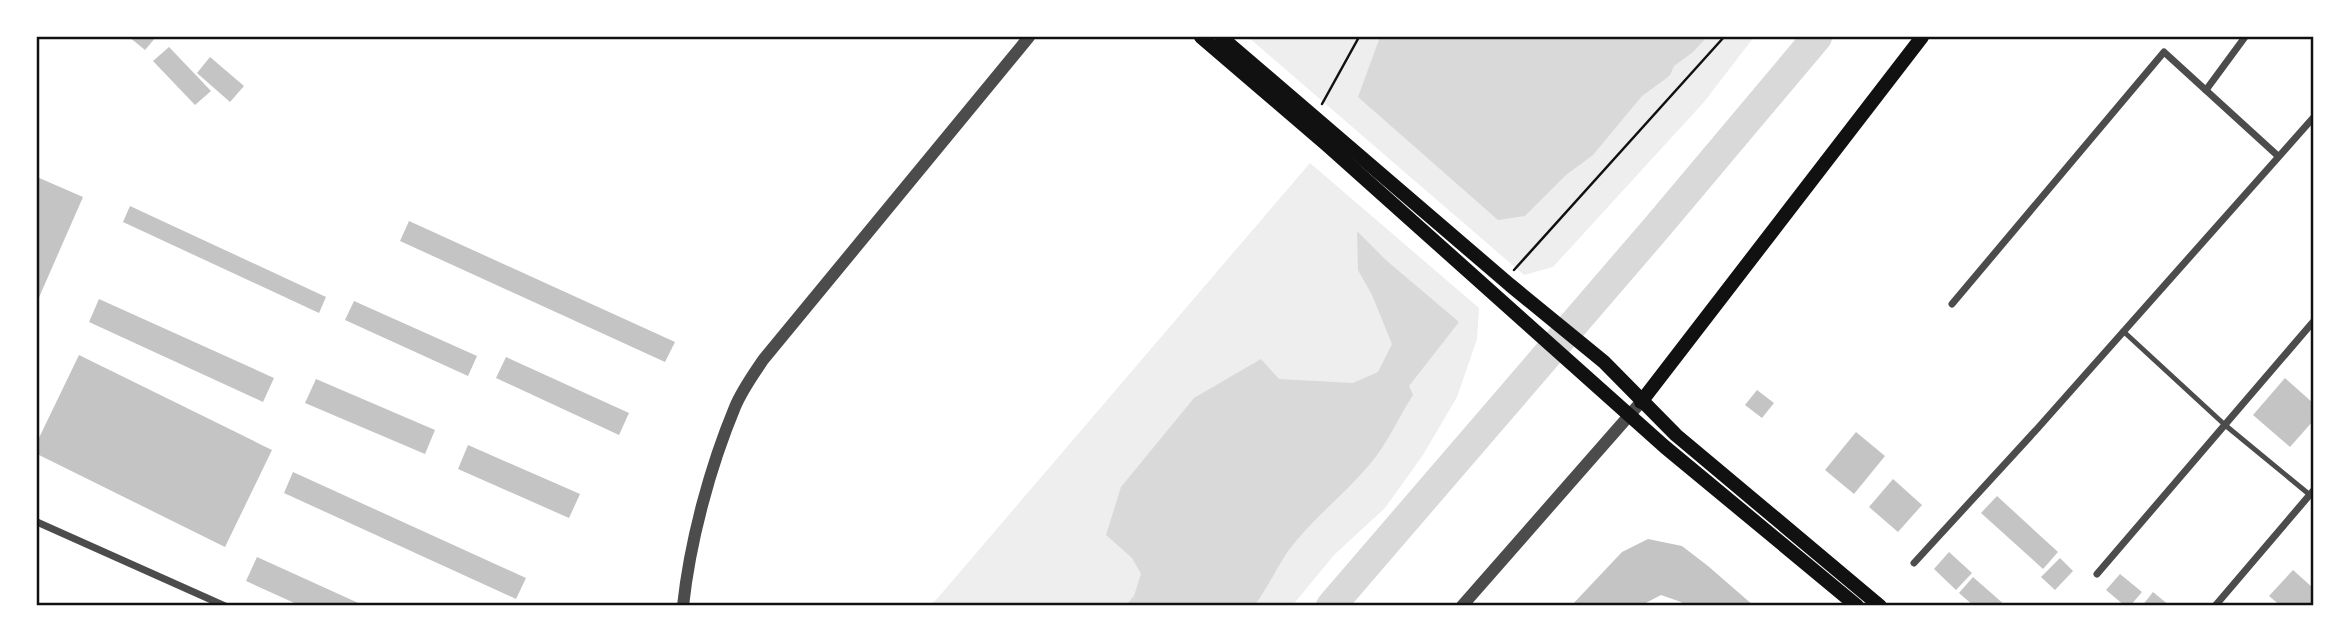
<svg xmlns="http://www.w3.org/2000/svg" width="2350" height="643" font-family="'Public Sans',sans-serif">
<rect width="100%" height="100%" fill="#fff"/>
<g fill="#eee">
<polygon points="1248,37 1754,37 1704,102 1553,267 1524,275"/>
<polygon points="1310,163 1479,308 1477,339 1457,397 1423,455 1385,508 1334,555 1292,606 928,606 936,600"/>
</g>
<g fill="#d9d9d9">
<polygon points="1380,37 1707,37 1693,52 1674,66 1670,75 1664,80 1642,96 1593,155 1566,175 1525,216 1498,220 1358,97"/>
<path d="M 1357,231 L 1387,261 L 1459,322 L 1409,386 L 1413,395 C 1398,418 1388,443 1370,464 C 1345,494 1312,519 1288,551 C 1276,569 1267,589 1254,606 L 1125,606 L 1134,596 L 1141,574 L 1132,558 L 1106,535 L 1121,487 L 1194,398 L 1261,359 L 1279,379 L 1353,383 L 1378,372 L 1392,344 L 1372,295 L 1358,270 Z"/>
</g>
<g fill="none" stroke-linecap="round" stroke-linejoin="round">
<polyline stroke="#d9d9d9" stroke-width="30" points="1331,606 1658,226 1817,37"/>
</g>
<g fill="#c4c4c4">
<polygon points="129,37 156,37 145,50"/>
<polygon points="169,47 211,91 195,105 153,61"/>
<polygon points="210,57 244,86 230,102 197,73"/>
<polygon points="37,177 83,197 37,302"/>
<polygon points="130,206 326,297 319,313 123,222"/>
<polygon points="409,221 675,342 665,362 400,241"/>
<polygon points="99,299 274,378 263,402 89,322"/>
<polygon points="354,301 477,356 468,376 345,320"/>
<polygon points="79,355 272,450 225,547 37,454 37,442"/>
<polygon points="506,357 629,413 619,435 496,378"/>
<polygon points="2285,378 2313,403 2313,421 2290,447 2253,415"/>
<polygon points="316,379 435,430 425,454 305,403"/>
<polygon points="1757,390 1774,403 1762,418 1745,405"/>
<polygon points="1856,432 1885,456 1854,494 1825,470"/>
<polygon points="468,445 580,494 569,518 458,469"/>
<polygon points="293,472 526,578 516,599 284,493"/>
<polygon points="1893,479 1922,505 1898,532 1869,507"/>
<polygon points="1997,496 2058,552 2043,569 1981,513"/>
<polygon points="1648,539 1682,546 1708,566 1754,606 1685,606 1681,602 1661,595 1640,606 1571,606 1622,552"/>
<polygon points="1949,552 1972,573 1956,590 1934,569"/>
<polygon points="257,557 365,606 301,606 246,581"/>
<polygon points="2060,558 2073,571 2055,590 2041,577"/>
<polygon points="2293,570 2313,588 2313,606 2281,606 2269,596"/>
<polygon points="2120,574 2142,592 2130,606 2125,606 2106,590"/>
<polygon points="1973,577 2006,606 1974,606 1959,593"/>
<polygon points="2153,592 2170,606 2142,606"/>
</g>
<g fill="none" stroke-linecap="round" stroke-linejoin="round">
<g stroke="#111" stroke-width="2.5">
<polyline points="1322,104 1359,37"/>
<polyline points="1514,270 1724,37"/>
</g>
<polyline stroke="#4c4c4c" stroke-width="5" points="2123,331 2225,425 2310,495"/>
<g stroke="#4c4c4c" stroke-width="7">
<polyline points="2206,90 2245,37"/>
<polyline points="1952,304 2164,52 2278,156"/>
<polyline points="37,522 225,606"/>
<polyline points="1914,563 2037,429 2313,118"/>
<polyline points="2097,574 2313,322"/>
<polyline points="2215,606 2313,491"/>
</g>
<g stroke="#4c4c4c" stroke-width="12">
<path d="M 683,606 C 690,541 710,467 735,407 C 742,390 753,375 763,360 L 1029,37"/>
<polyline points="1462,606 1641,402"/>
</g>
<g stroke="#111" stroke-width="14">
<polyline points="1201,37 1327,145 1665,447 1857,606"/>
<polyline points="1221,37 1510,285 1604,362 1676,435 1880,606"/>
<polyline points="1641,402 1922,37"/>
</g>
</g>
<rect width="2350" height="643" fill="none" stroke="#ffffff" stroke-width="77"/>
<rect x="38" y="38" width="2274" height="566" fill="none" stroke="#111" stroke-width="2.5"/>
</svg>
